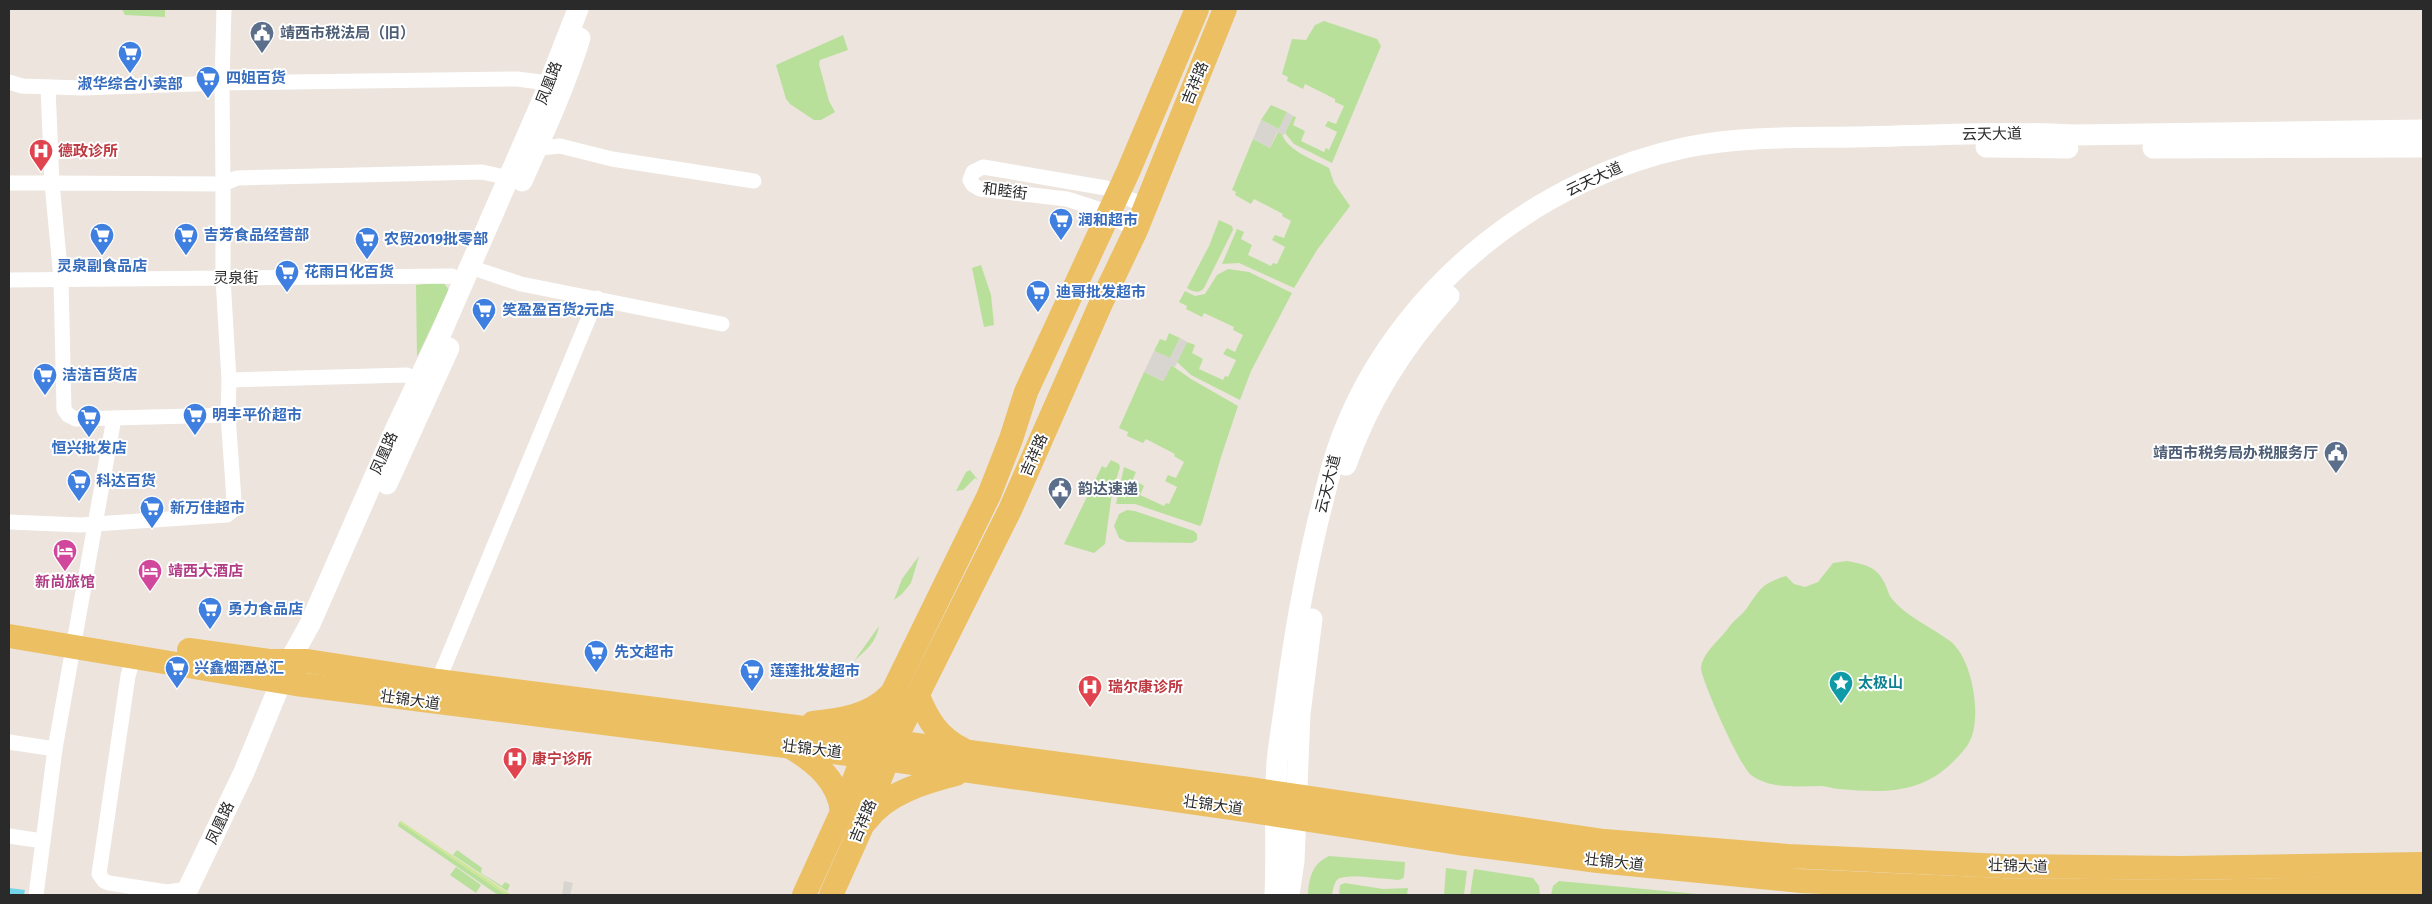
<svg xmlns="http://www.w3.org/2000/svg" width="2432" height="904" font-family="'Fira Sans Condensed','Noto Sans SC',sans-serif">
<rect width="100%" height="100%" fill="#ece4dd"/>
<g fill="#b9e09b">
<polygon points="122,9 188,9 165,10 165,17 125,15"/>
<polygon points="1324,21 1377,39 1381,46 1332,163 1294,144 1285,133 1293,116 1296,117 1293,125 1305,131 1301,141 1324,152 1326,148 1329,150 1337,132 1325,126 1328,121 1336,124 1344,106 1335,102 1335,99 1305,84 1303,89 1287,81 1288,77 1282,74 1292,39 1306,40 1315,25"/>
<polygon points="843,35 848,50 820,60 819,64 829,101 835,112 821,120 814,120 790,104 786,99 776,65"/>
<polygon points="1271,105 1287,112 1279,129 1261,120"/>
<path d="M 1278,132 L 1282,134 C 1287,151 1315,160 1329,168 L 1334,183 L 1350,206 L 1317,250 L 1294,288 L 1239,263 L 1222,264 L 1237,229 L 1244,232 L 1241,239 L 1252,245 L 1248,255 L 1271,266 L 1273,263 L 1277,264 L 1285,247 L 1272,240 L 1275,235 L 1284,238 L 1291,221 L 1282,216 L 1283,214 L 1254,199 L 1251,204 L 1235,195 L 1236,192 L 1232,190 L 1253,139 L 1270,148 Z"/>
<path d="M 1219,220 L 1232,226 L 1233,230 L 1204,288 C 1199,294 1193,292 1187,288 L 1209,246 Z"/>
<polygon points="981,265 991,295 994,325 984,327 972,268"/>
<polygon points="1228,269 1249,272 1292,293 1251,371 1240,400 1191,375 1177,362 1187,342 1195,345 1192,353 1203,359 1199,369 1223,380 1225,376 1228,377 1236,360 1223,354 1227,348 1235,352 1243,335 1233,330 1234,327 1204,313 1202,317 1186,309 1187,306 1179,302 1185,291 1195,296 1205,294 1217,275"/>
<polygon points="443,282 449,290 417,357 416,285"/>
<polygon points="1169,333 1180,338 1170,358 1154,351 1160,339 1166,341"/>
<polygon points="1171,365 1191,379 1238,406 1221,457 1202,523 1200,526 1135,504 1116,504 1124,467 1136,472 1133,479 1144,486 1140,495 1164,506 1166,503 1169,504 1177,487 1165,481 1168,475 1176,478 1184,462 1174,456 1175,454 1146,439 1143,443 1127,436 1128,432 1119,428 1144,372 1163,381"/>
<polygon points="1111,460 1119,464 1120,467 1112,493 1105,544 1094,553 1064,544 1102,466 1106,468"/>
<polygon points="970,470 978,480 975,478 963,490 956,491 966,472"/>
<polygon points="1127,510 1135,511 1194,531 1197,534 1197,540 1192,543 1127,542 1119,538 1114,526 1119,514"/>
<polygon points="919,556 911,583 902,594 894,600 902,579"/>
<path d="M 1847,561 C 1862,564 1877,566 1884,582 C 1887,587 1888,594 1892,599 C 1907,617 1931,627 1950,641 C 1973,658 1984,723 1967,746 C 1931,793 1894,794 1839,789 C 1833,789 1827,786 1821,786 C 1798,786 1772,790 1751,775 C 1741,768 1700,678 1701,667 C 1704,651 1720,640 1729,627 C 1734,620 1742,615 1747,608 C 1760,589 1762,583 1786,576 L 1794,584 L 1805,587 L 1818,582 L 1833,563 Z"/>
<path d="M 879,626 C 876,643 866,650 854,661 Z"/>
<polygon points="399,822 506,895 498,895 398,826"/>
<polygon points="457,850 482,868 481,873 502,886 505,882 510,885 507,891 453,855"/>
<path d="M 1329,856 L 1405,862 L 1404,877 C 1399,882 1395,879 1389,879 C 1379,879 1344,873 1337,880 C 1334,883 1333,890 1332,895 L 1308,894 C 1309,877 1313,863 1329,856 Z"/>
<polygon points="456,867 481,885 476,893 450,875"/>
<polygon points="1446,868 1467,871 1464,895 1444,895"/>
<polygon points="1474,869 1533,878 1539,886 1540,895 1470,895"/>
<polygon points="1559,881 1708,895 1551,895 1553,886"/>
<polygon points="1345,883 1383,889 1408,888 1407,895 1339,895 1340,885"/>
</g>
<polygon fill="#cde797" points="401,821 511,895 506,895 399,822"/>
<g fill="#d8d4cf">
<polygon points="1287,112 1293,116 1284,135 1277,132 1270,148 1253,139 1261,120 1279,129"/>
<polygon points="1180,338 1187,342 1175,367 1171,366 1164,381 1144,372 1154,351 1170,358"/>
<polygon points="564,881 573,883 570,895 562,895"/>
</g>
<polygon fill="#73d5ea" points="9,888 25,890 24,895 9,895"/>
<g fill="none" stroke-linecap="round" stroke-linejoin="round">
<g stroke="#fff" stroke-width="15">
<polyline points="224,9 222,83 223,184 237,178 482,172 509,178"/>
<polyline points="9,82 22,86 82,88 222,83 517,79 548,83"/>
<polyline points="539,148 560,146 612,159 754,181"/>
<polyline points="9,183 52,183 48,87"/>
<polygon points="52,183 223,184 223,278 229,380 228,415 76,419 68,415 64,409 61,279"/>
<polyline points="1136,230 1098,209 1067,199 980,189 973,185 970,180 973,172 983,167 1106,188 1147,207"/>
<polyline points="482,271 521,284 722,324"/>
<polyline points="9,280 452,276 462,281"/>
<polyline points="229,380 407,375 418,380"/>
<polyline points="9,522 81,525 227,515 232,511 234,500 228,415"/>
<polyline points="134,656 128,676 99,874 104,881 109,883 167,892 188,889"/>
<polyline points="438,681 597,298"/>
<polyline points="9,742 55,749"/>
<polyline points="9,836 43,841"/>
<polyline points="36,895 55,749 114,418"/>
</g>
<g stroke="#fff" stroke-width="21">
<polyline points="1986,147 2068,148"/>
<polyline points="2153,148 2423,147"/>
<path d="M 522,181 C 543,134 565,87 580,38"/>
<path d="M 1346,465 C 1368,402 1404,345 1449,296"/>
<polyline points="387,484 449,348"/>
<polyline points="185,895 244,772 290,660 310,624 396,428 441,333 543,99 578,9"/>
<path d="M 1275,895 C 1277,851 1274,807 1277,763 C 1279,741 1283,719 1286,697 C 1294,637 1304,579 1318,521 C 1327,486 1334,452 1349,419 C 1408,282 1542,177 1688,147 C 1744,136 1798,138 1854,137 C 1927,136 2000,131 2073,135 L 2423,130"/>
<polyline points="1289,895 1294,861 1300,714 1312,619"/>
</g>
<g stroke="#ebbf62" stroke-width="24">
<polyline points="9,636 296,684 864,756 1246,810 1458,843 1598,861 1801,881 2002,890 2190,892 2423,887"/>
<polyline points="189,650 269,661 307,661 438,681 820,730 894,742 1249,789 1604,841 1788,856 2003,866 2180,868 2423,864"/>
<path d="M 918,696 C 928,720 938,737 962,749"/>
<path d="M 813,723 C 841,720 870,716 890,695"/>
<path d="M 792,748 C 817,763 839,782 842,812"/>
<path d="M 866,821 C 886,793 925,782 956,774"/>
<polyline points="804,895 842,812 870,738 989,495 1011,439 1026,392 1128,172 1197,9"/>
<polyline points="831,895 862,826 894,742 1010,510 1102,301 1136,230 1225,9"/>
</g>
</g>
<defs>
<symbol id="civic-pin" viewBox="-11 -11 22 30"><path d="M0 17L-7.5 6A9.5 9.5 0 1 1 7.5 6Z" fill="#5c6f8a" stroke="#fff"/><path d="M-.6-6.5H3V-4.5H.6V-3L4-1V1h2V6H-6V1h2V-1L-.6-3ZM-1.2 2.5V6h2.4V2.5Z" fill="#fff"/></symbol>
<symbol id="supermarket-pin" viewBox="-11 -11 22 30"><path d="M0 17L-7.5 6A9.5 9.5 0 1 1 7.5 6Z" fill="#3f7fe0" stroke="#fff"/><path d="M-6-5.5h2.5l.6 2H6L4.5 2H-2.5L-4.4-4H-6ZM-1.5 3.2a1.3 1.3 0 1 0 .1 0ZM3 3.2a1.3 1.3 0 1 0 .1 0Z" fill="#fff"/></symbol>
<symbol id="hospital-pin" viewBox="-11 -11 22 30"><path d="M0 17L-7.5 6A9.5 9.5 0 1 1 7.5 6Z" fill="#e0444e" stroke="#fff"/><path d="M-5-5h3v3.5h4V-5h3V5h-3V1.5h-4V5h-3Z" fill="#fff"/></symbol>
<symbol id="hotel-pin" viewBox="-11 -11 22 30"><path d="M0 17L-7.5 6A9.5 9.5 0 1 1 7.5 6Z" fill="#d1479c" stroke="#fff"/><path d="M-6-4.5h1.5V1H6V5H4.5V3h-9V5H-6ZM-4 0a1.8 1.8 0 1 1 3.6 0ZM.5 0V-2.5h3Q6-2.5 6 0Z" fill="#fff"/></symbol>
<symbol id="sight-pin" viewBox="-11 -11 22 30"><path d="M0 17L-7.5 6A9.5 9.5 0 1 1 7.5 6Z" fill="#0f9aa8" stroke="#fff"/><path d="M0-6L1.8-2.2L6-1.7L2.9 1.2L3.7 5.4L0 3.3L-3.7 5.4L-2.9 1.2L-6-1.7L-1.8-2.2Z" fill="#fff"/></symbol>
</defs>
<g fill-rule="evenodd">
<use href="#civic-pin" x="248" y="19" width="28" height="38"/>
<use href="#supermarket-pin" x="116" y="39" width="28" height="38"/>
<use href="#supermarket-pin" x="194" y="64" width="28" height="38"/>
<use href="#hospital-pin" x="27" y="137" width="28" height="38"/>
<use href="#supermarket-pin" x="1047" y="206" width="28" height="38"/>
<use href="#supermarket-pin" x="88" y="221" width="28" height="38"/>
<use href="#supermarket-pin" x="172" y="221" width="28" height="38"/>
<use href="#supermarket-pin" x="353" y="225" width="28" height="38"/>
<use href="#supermarket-pin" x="273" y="258" width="28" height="38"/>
<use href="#supermarket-pin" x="1024" y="278" width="28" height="38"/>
<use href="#supermarket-pin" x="470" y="296" width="28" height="38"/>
<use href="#supermarket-pin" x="31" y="361" width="28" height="38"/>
<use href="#supermarket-pin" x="181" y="401" width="28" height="38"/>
<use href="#supermarket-pin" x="75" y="403" width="28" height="38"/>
<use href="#civic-pin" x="2322" y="439" width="28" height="38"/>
<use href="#supermarket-pin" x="65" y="467" width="28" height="38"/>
<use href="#civic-pin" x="1046" y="475" width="28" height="38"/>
<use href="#supermarket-pin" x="138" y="494" width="28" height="38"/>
<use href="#hotel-pin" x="51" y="537" width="28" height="38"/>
<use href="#hotel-pin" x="136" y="557" width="28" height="38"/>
<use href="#supermarket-pin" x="196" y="595" width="28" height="38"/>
<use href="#supermarket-pin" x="582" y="638" width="28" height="38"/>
<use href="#supermarket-pin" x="163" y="654" width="28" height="38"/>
<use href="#supermarket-pin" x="738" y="657" width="28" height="38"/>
<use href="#sight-pin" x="1827" y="669" width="28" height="38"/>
<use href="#hospital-pin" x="1076" y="673" width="28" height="38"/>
<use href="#hospital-pin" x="501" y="745" width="28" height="38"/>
</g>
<g text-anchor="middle" stroke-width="4" stroke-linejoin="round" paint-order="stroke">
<g font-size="15" font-weight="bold" fill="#4e5e75" stroke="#fff" text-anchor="start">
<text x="280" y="38">靖西市税法局（旧）</text>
<text x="2318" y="458" text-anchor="end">靖西市税务局办税服务厅</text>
<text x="1078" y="494">韵达速递</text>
</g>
<g font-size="15" font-weight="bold" fill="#366cbe" stroke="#fff" text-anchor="start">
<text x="226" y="83">四姐百货</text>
<text x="130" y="89" text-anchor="middle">淑华综合小卖部</text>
<text x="1078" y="225">润和超市</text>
<text x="204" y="240">吉芳食品经营部</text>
<text x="384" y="244">农贸2019批零部</text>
<text x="102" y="271" text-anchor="middle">灵泉副食品店</text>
<text x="304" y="277">花雨日化百货</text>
<text x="1056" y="297">迪哥批发超市</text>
<text x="502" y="315">笑盈盈百货2元店</text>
<text x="62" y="380">洁洁百货店</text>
<text x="212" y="420">明丰平价超市</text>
<text x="89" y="453" text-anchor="middle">恒兴批发店</text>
<text x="96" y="486">科达百货</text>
<text x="170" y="513">新万佳超市</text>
<text x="228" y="614">勇力食品店</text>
<text x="614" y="657">先文超市</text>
<text x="194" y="673">兴鑫烟酒总汇</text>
<text x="770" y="676">莲莲批发超市</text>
</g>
<g font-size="15" fill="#2a2a2a" stroke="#fff">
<text transform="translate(549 83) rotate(-69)" y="5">凤凰路</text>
<text transform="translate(1195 83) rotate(-68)" y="5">吉祥路</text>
<text transform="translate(1992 134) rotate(-1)" y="5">云天大道</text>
<text transform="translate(1594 179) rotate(-25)" y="5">云天大道</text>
<text transform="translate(1005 191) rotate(7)" y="5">和睦街</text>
<text x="236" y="283">灵泉街</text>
<text transform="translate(384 453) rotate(-66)" y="5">凤凰路</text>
<text transform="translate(1034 455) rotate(-66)" y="5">吉祥路</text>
<text transform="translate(1328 484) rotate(-76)" y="5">云天大道</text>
<text transform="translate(410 700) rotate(8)" y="5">壮锦大道</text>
<text transform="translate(812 749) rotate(7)" y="5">壮锦大道</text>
<text transform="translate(1213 805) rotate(8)" y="5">壮锦大道</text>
<text transform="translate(863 821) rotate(-67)" y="5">吉祥路</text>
<text transform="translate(220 823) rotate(-65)" y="5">凤凰路</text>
<text transform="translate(1614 862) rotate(6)" y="5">壮锦大道</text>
<text transform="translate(2018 866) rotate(2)" y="5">壮锦大道</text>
</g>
<g font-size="15" font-weight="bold" fill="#be3a42" stroke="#fff" text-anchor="start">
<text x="58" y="156">德政诊所</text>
<text x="1108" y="692">瑞尔康诊所</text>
<text x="532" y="764">康宁诊所</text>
</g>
<g font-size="15" font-weight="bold" fill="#b23c85" stroke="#fff" text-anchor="start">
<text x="168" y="576">靖西大酒店</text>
<text x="65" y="587" text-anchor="middle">新尚旅馆</text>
</g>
<g font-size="15" font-weight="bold" fill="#0d838f" stroke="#fff" text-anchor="start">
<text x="1858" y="688">太极山</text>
</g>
</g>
<rect width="2432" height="904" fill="none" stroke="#2a2a2a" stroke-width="20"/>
</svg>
